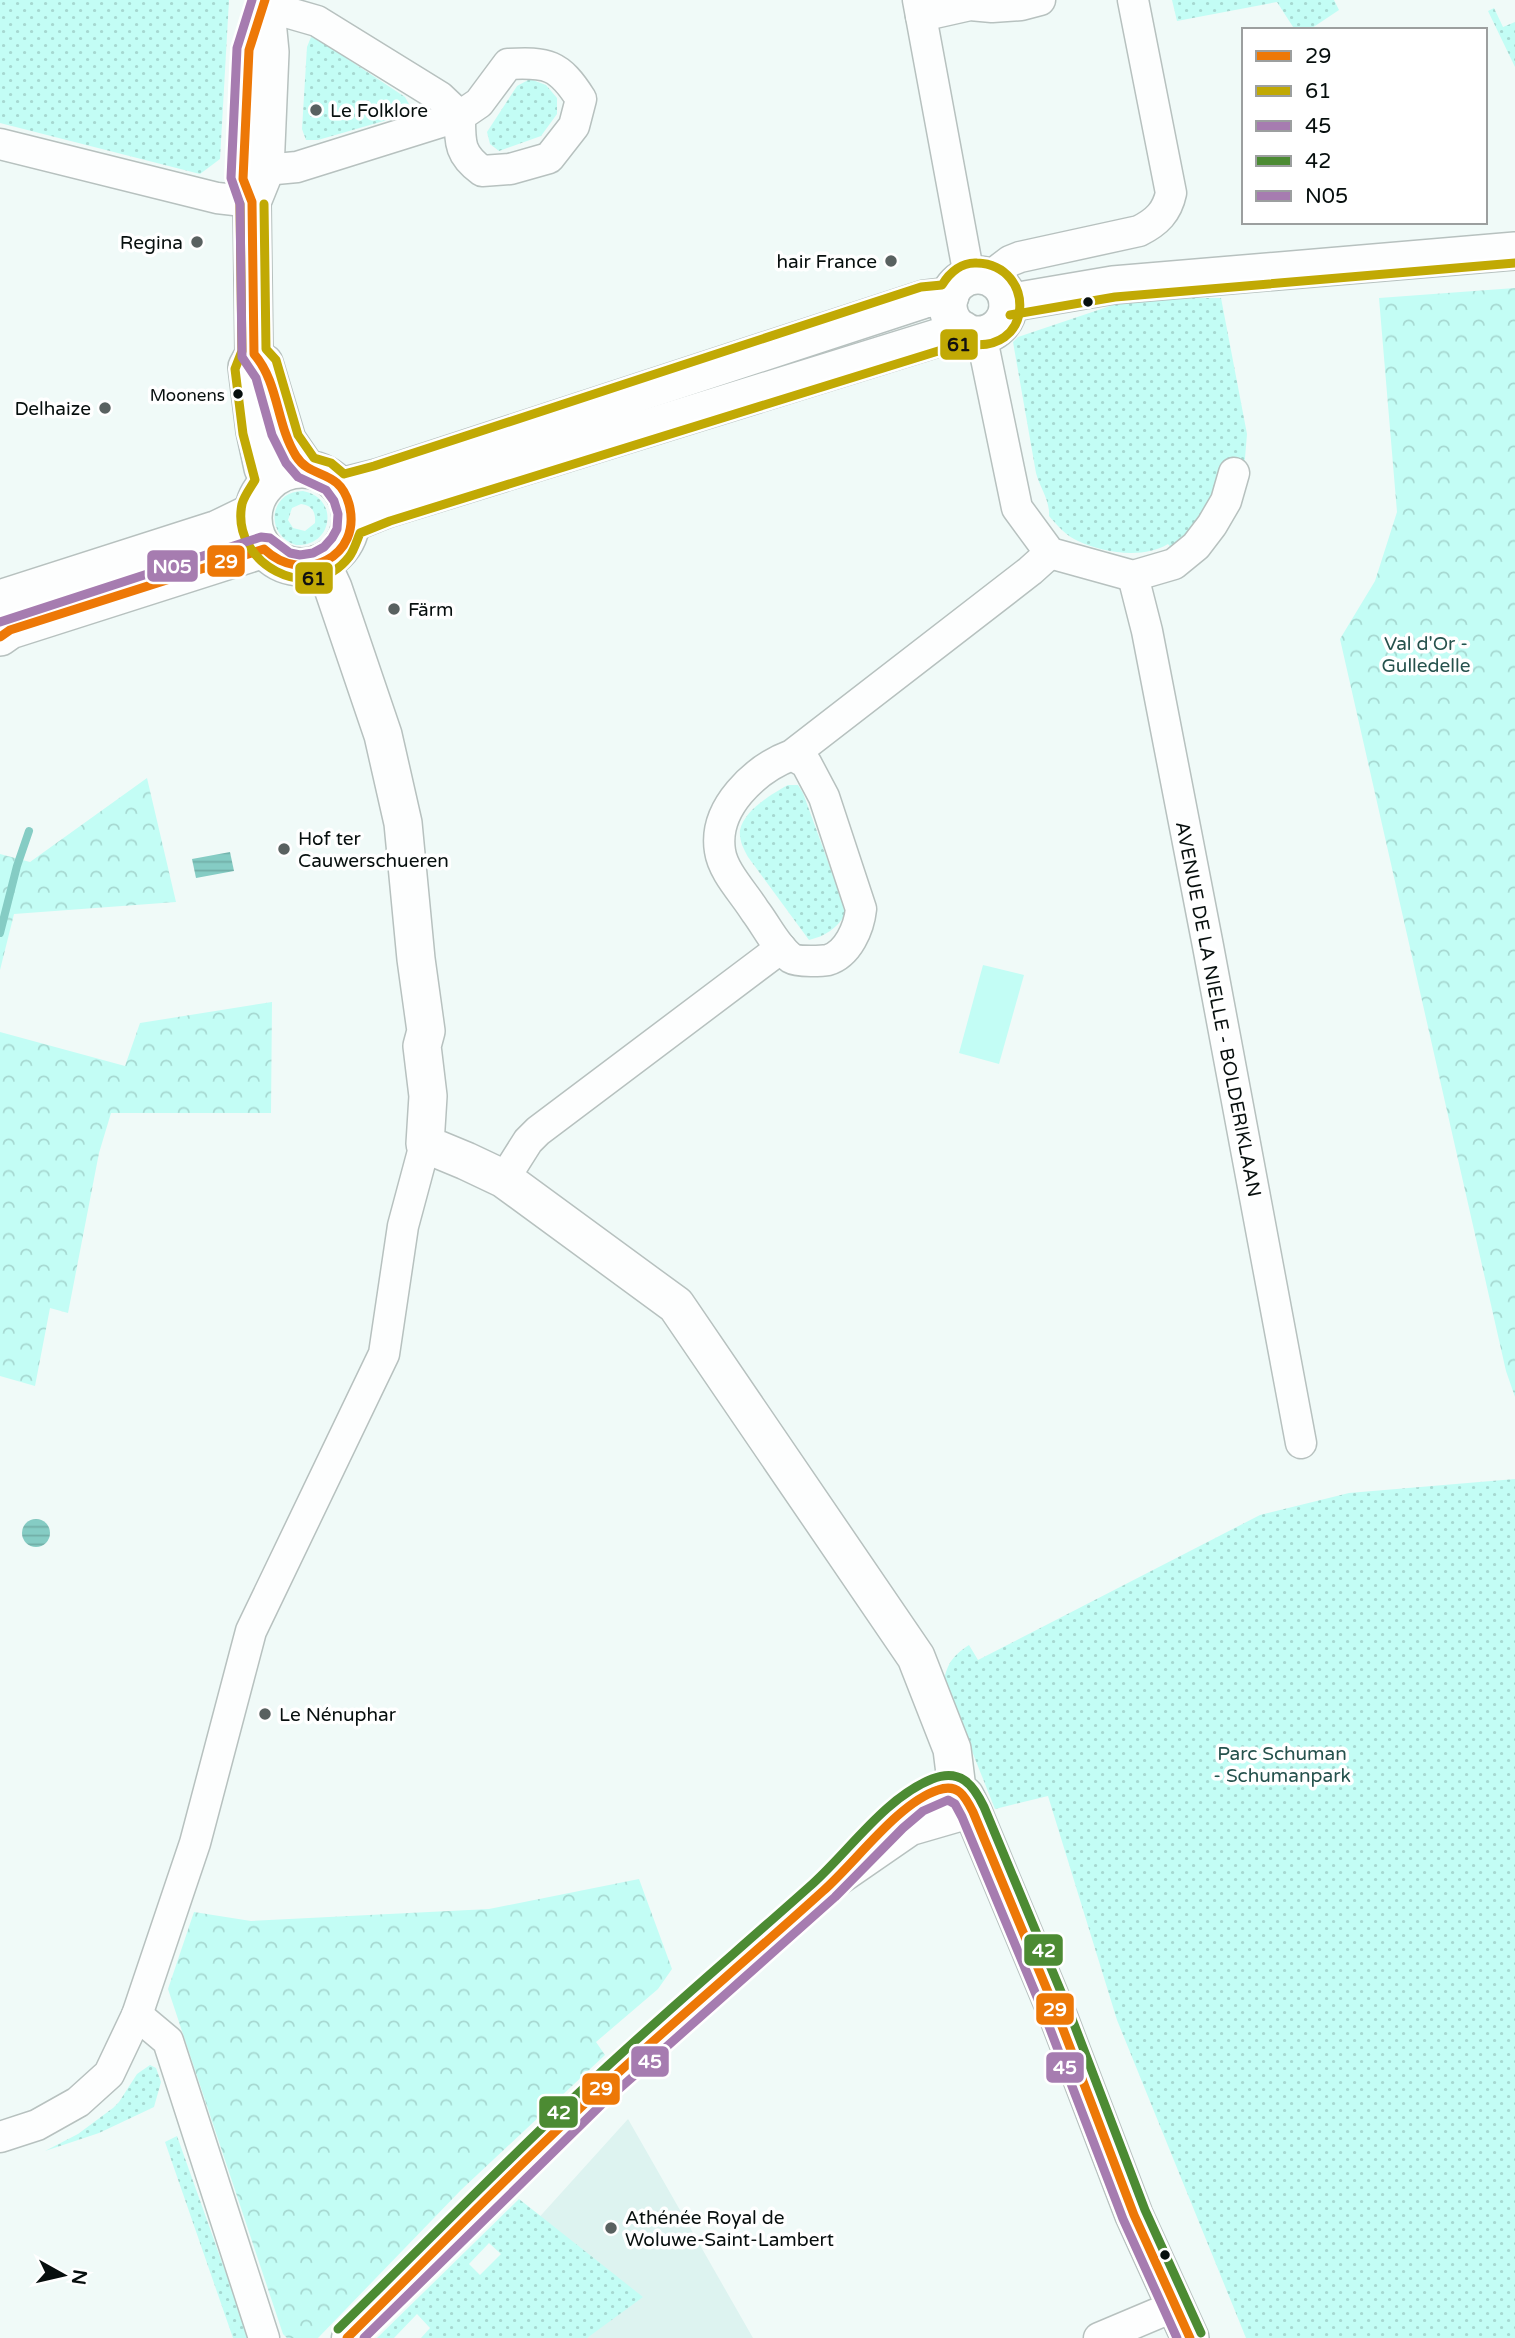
<svg xmlns="http://www.w3.org/2000/svg" width="1515" height="2338" font-family="'Varela Round',sans-serif">
<defs>
<pattern id="grass-dots" width="8" height="8" patternUnits="userSpaceOnUse" patternTransform="scale(1.75)"><rect width="8" height="8" fill="#c3fdf5"/><path d="M2 2h.1M6 6h.1" fill="none" stroke="#a6d8d1" stroke-width="1.8" stroke-linecap="round"/></pattern>
<pattern id="forest-crowns" width="20" height="18" patternUnits="userSpaceOnUse" patternTransform="scale(1.75)"><rect width="20" height="18" fill="#c3fdf5"/><path d="M2 6a3 3 0 1 1 6 0M12 15a3 3 0 1 1 6 0" fill="none" stroke="#a6d8d1"/></pattern>
<pattern id="water-rules" width="6" height="5" patternUnits="userSpaceOnUse" patternTransform="scale(1.75)"><rect width="6" height="5" fill="#85ccc4"/><path d="M0 2.5h6" fill="none" stroke="#71aea7"/></pattern>
</defs>
<rect width="100%" height="100%" fill="#f0faf8"/>
<polygon fill="#ddf3f0" points="628,2119 753,2338 427,2338 467,2297"/>
<g fill="url(#grass-dots)" fill-rule="evenodd">
<polygon points="0,0 229,0 220,159 200,174 0,123"/>
<polygon points="1172,0 1334,0 1339,10 1309,30 1295,30 1277,2 1177,21"/>
<polygon points="1494,8 1503,27 1515,22 1515,67 1488,11"/>
<polygon points="311,37 322,42 405,97 410,106 407,112 401,116 318,140 306,140 302,129 307,47"/>
<polygon points="530,79 546,85 557,98 557,114 541,136 499,151 490,144 487,132 517,86"/>
<path d="M 1180,298 L 1221,298 L 1247,434 L 1244,470 L 1217,490 L 1195,529 L 1173,550 L 1168,544 C 1144,559 1103,553 1078,541 C 1066,536 1057,525 1049,516 C 1050,500 1040,488 1036,473 L 1013,342 L 1018,337 L 1119,303 Z"/>
<path d="M 303,491 C 340,498 333,547 296,545 C 264,535 269,491 303,491 ZM 301,504 C 312,505 316,512 315,523 L 305,531 L 293,528 L 288,520 L 292,508 Z"/>
<path d="M 788,785 L 798,785 L 803,793 L 842,900 L 845,915 C 836,929 825,936 809,940 L 748,857 C 743,848 739,840 740,830 C 744,810 772,794 788,785 Z"/>
<path d="M 1515,1479 L 1515,2338 L 1246,2338 L 1117,2020 L 1048,1796 L 995,1809 L 944,1681 C 947,1663 954,1655 969,1645 L 978,1660 L 1260,1515 L 1349,1493 Z"/>
<polygon points="150,2065 156,2068 161,2082 154,2107 99,2133 45,2151 78,2134 113,2108 119,2102 137,2074"/>
<polygon points="177,2136 249,2338 233,2338 165,2142"/>
<path d="M 519,2199 L 643,2297 L 587,2338 L 421,2338 L 430,2328 L 417,2314 L 394,2338 L 377,2338 ZM 489,2243 L 501,2254 L 480,2275 L 469,2264 Z"/>
</g>
<g fill="url(#forest-crowns)">
<polygon points="1515,288 1515,1397 1506,1371 1340,639 1375,581 1397,512 1379,298"/>
<polygon points="147,778 176,902 14,914 0,970 0,854 30,862"/>
<polygon points="272,1002 271,1113 111,1113 99,1153 68,1313 50,1308 35,1386 0,1376 0,1032 125,1066 140,1023"/>
<polygon points="639,1879 672,1969 658,1989 596,2042 605,2055 461,2190 318,2338 287,2338 283,2334 168,1989 194,1912 251,1921 489,1909"/>
</g>
<polygon fill="#c3fdf5" points="983,965 1024,975 999,1064 959,1053"/>
<g fill="url(#water-rules)">
<polygon points="230,852 234,871 196,878 192,859"/>
<circle cx="36" cy="1533" r="14"/>
</g>
<g fill="none" stroke-linecap="round" stroke-linejoin="round">
<polyline stroke="#85ccc4" stroke-width="8" points="0,933 17,866 29,831"/>
<defs>
<g id="minor">
<polyline points="918,0 969,276"/>
<path d="M 265,6 L 317,21 L 440,97 L 460,116 C 460,143 459,154 482,171 L 510,169 L 549,158 L 574,126 L 581,99 C 559,64 547,62 508,64 L 479,103 L 460,116 L 297,167 L 265,170"/>
<polyline points="921,16 970,5 992,7 1021,5 1040,0"/>
<polyline points="0,144 217,198 252,202"/>
<path d="M 989,277 L 1010,261 L 1020,257 L 1139,231 C 1157,222 1167,212 1171,193 L 1133,0"/>
<polyline points="981,334 1017,508 1050,553 1133,576 1174,564 1196,546 1212,525 1226,501 1234,473"/>
<polyline points="1133,576 1147,631 1208,946 1301,1443"/>
<path d="M 792,755 L 806,763 L 824,797 L 861,909 C 859,928 848,954 828,960 C 823,961 816,961 811,961 C 805,961 796,961 791,958 C 776,947 766,925 755,911 C 744,893 723,872 720,851 C 713,808 755,769 792,755 L 1030,571 L 1050,553"/>
<polyline points="504,1179 528,1141 538,1131 781,948"/>
<path d="M 879,1836 C 900,1814 925,1786 957,1789"/>
<polyline points="137,2015 168,2041 264,2338"/>
<polyline points="0,2137 37,2125 78,2102 109,2074 137,2015 195,1843 251,1631 384,1354 403,1226 425,1144"/>
<polyline points="347,2338 593,2096 785,1924 827,1888 911,1830 973,1812"/>
<polyline points="1099,2338 1175,2306"/>
</g>
<g id="tertiary">
<polyline points="265,0 270,52 265,170 252,202 254,354 247,367 255,431 263,468 269,481"/>
<circle cx="978" cy="305" r="30"/>
<polyline points="1008,303 1113,285 1515,251"/>
<polyline points="264,363 287,440 306,468"/>
<circle cx="302" cy="518" r="49"/>
<polyline points="341,487 377,478 925,299 950,296"/>
<polyline points="351,523 386,509 963,330"/>
<polyline points="318,564 327,575 333,588 383,735 403,823 416,959 426,1031 422,1046 428,1096 425,1144 466,1161 504,1179 676,1305 916,1657 952,1749 957,1789 965,1796 973,1812 1058,2016 1134,2215 1190,2338"/>
<polyline points="0,599 218,529 253,512"/>
<polyline points="0,637 10,630 264,549"/>
</g>
</defs>
<use href="#minor" stroke="#b7c1bf" stroke-width="33"/>
<use href="#tertiary" stroke="#b7c1bf" stroke-width="40"/>
<use href="#minor" stroke="#fdfefe" stroke-width="30"/>
<use href="#tertiary" stroke="#fdfefe" stroke-width="37"/>
<defs>
<g id="bus-1">
<path d="M 0,637 L 10,630 L 264,549 C 303,586 363,557 349,504 C 339,468 311,480 296,456 C 276,424 279,383 254,354 L 252,202 L 243,179 L 249,50 L 265,0"/>
<path d="M 347,2338 C 429,2257 509,2174 593,2096 C 668,2026 747,1960 823,1891 C 856,1862 898,1803 938,1790 C 958,1783 965,1796 973,1812 L 1058,2016 L 1134,2215 L 1190,2338"/>
</g>
<g id="bus-2">
<path d="M 240,204 L 242,351 L 235,369 L 243,434 L 255,480 C 251,487 244,496 242,504 C 230,563 310,607 349,557 C 354,551 357,540 360,533 L 390,521 L 964,343 C 1035,358 1037,265 977,263 C 962,262 950,272 942,285 L 921,287 L 374,466 L 344,474 L 331,463 L 314,458 L 298,435 L 276,360 L 266,349 L 264,204"/>
<polyline points="1010,315 1115,297 1515,263"/>
</g>
<polyline id="bus-3" points="364,2338 601,2105 835,1897 903,1828 923,1811 948,1800 955,1804 962,1817 1047,2021 1123,2219 1177,2338"/>
<path id="bus-4" d="M 338,2329 C 420,2249 500,2167 584,2088 C 657,2019 734,1954 809,1887 C 847,1854 884,1798 932,1779 C 960,1768 973,1784 984,1807 L 1069,2011 L 1145,2210 L 1201,2333"/>
<polyline id="bus-5" points="0,622 261,537 270,538 290,553 300,555 313,553 324,547 332,538 337,529 338,514 334,501 326,490 298,477 286,463 272,435 256,378 242,357 240,204 231,178 237,48 252,0"/>
</defs>
<use href="#bus-1" stroke="#fff" stroke-width="14"/>
<use href="#bus-2" stroke="#fff" stroke-width="14"/>
<use href="#bus-3" stroke="#fff" stroke-width="14"/>
<use href="#bus-4" stroke="#fff" stroke-width="14"/>
<use href="#bus-5" stroke="#fff" stroke-width="14"/>
<use href="#bus-1" stroke="#ed7807" stroke-width="9"/>
<use href="#bus-2" stroke="#c1a904" stroke-width="9"/>
<use href="#bus-3" stroke="#a67cb0" stroke-width="9"/>
<use href="#bus-4" stroke="#4c8b33" stroke-width="9"/>
<use href="#bus-5" stroke="#a67cb0" stroke-width="9"/>
</g>
<g fill="#596160" stroke="#fff" stroke-width="2.5">
<circle cx="316" cy="110" r="7"/>
<circle cx="197" cy="242" r="7"/>
<circle cx="891" cy="261" r="7"/>
<circle cx="105" cy="408" r="7"/>
<circle cx="394" cy="609" r="7"/>
<circle cx="284" cy="849" r="7"/>
<circle cx="265" cy="1714" r="7"/>
<circle cx="611" cy="2228" r="7"/>
</g>
<g fill="#070f0e" stroke="#fff" stroke-width="2.5">
<circle cx="1088" cy="302" r="6"/>
<circle cx="238" cy="394" r="6"/>
<circle cx="1165" cy="2255" r="6"/>
</g>
<g text-anchor="middle" stroke-width="7" stroke-linejoin="round" paint-order="stroke">
<g font-size="17" fill="#070f0e" stroke="#fff" text-anchor="end">
<text x="225" y="401">Moonens</text>
</g>
<g font-size="19" fill="#070f0e" stroke="#fff" text-anchor="start">
<text x="330" y="117">Le Folklore</text>
<text x="183" y="249" text-anchor="end">Regina</text>
<text x="877" y="268" text-anchor="end">hair France</text>
<text x="91" y="415" text-anchor="end">Delhaize</text>
<text x="408" y="616">Färm</text>
<text x="298" y="845">Hof ter<tspan x="298" dy="22">Cauwerschueren</tspan></text>
<text x="279" y="1721">Le Nénuphar</text>
<text x="625" y="2224">Athénée Royal de<tspan x="625" dy="22">Woluwe-Saint-Lambert</tspan></text>
</g>
<g font-size="19" fill="#26524d" stroke="#fff">
<text x="1426" y="650">Val d'Or -<tspan x="1426" dy="22">Gulledelle</tspan></text>
<text x="1282" y="1760">Parc Schuman<tspan x="1282" dy="22">- Schumanpark</tspan></text>
</g>
<g font-size="19" fill="#070f0e" stroke="#fff">
<text transform="translate(1219 1009) rotate(79)" y="7">AVENUE DE LA NIELLE - BOLDERIKLAAN</text>
</g>
</g>
<g stroke="#fff" stroke-width="2.5">
<rect x="939" y="328" width="40" height="33" rx="7" fill="#c1a904"/>
<rect x="206" y="544" width="40" height="34" rx="7" fill="#ed7807"/>
<rect x="146" y="549" width="53" height="34" rx="7" fill="#a67cb0"/>
<rect x="294" y="561" width="40" height="34" rx="7" fill="#c1a904"/>
<rect x="1023" y="1933" width="41" height="34" rx="7" fill="#4c8b33"/>
<rect x="1035" y="1992" width="40" height="34" rx="7" fill="#ed7807"/>
<rect x="630" y="2045" width="40" height="33" rx="7" fill="#a67cb0"/>
<rect x="1045" y="2051" width="40" height="33" rx="7" fill="#a67cb0"/>
<rect x="581" y="2072" width="40" height="34" rx="7" fill="#ed7807"/>
<rect x="538" y="2095" width="41" height="34" rx="7" fill="#4c8b33"/>
</g>
<g font-size="19" text-anchor="middle" font-weight="bold" fill="#fff">
<text x="226" y="568">29</text>
<text x="172" y="573">N05</text>
<text x="1044" y="1957">42</text>
<text x="1055" y="2016">29</text>
<text x="650" y="2068">45</text>
<text x="1065" y="2074">45</text>
<text x="601" y="2095">29</text>
<text x="559" y="2119">42</text>
</g>
<g font-size="19" text-anchor="middle" font-weight="bold" fill="#111">
<text x="959" y="351">61</text>
<text x="314" y="585">61</text>
</g>
<rect x="1242" y="28" width="245" height="196" fill="#ffffff" stroke="#9c9f9f" stroke-width="2"/>
<rect x="1256" y="51" width="35" height="10" fill="#ed7807" stroke="#9c9f9f" stroke-width="2"/>
<text x="1305" y="63" font-size="21" fill="#070f0e">29</text>
<rect x="1256" y="86" width="35" height="10" fill="#c1a904" stroke="#9c9f9f" stroke-width="2"/>
<text x="1305" y="98" font-size="21" fill="#070f0e">61</text>
<rect x="1256" y="121" width="35" height="10" fill="#a67cb0" stroke="#9c9f9f" stroke-width="2"/>
<text x="1305" y="133" font-size="21" fill="#070f0e">45</text>
<rect x="1256" y="156" width="35" height="10" fill="#4c8b33" stroke="#9c9f9f" stroke-width="2"/>
<text x="1305" y="168" font-size="21" fill="#070f0e">42</text>
<rect x="1256" y="191" width="35" height="10" fill="#a67cb0" stroke="#9c9f9f" stroke-width="2"/>
<text x="1305" y="203" font-size="21" fill="#070f0e">N05</text>
<g transform="translate(63 2275) rotate(98)" stroke="#ffffff" stroke-width="5" paint-order="stroke">
<path d="M0-5L12 26L0 18L-12 26Z" fill="#070f0e"/>
<text y="-10" font-size="19" font-weight="bold" text-anchor="middle" fill="#070f0e">N</text>
</g>
</svg>
